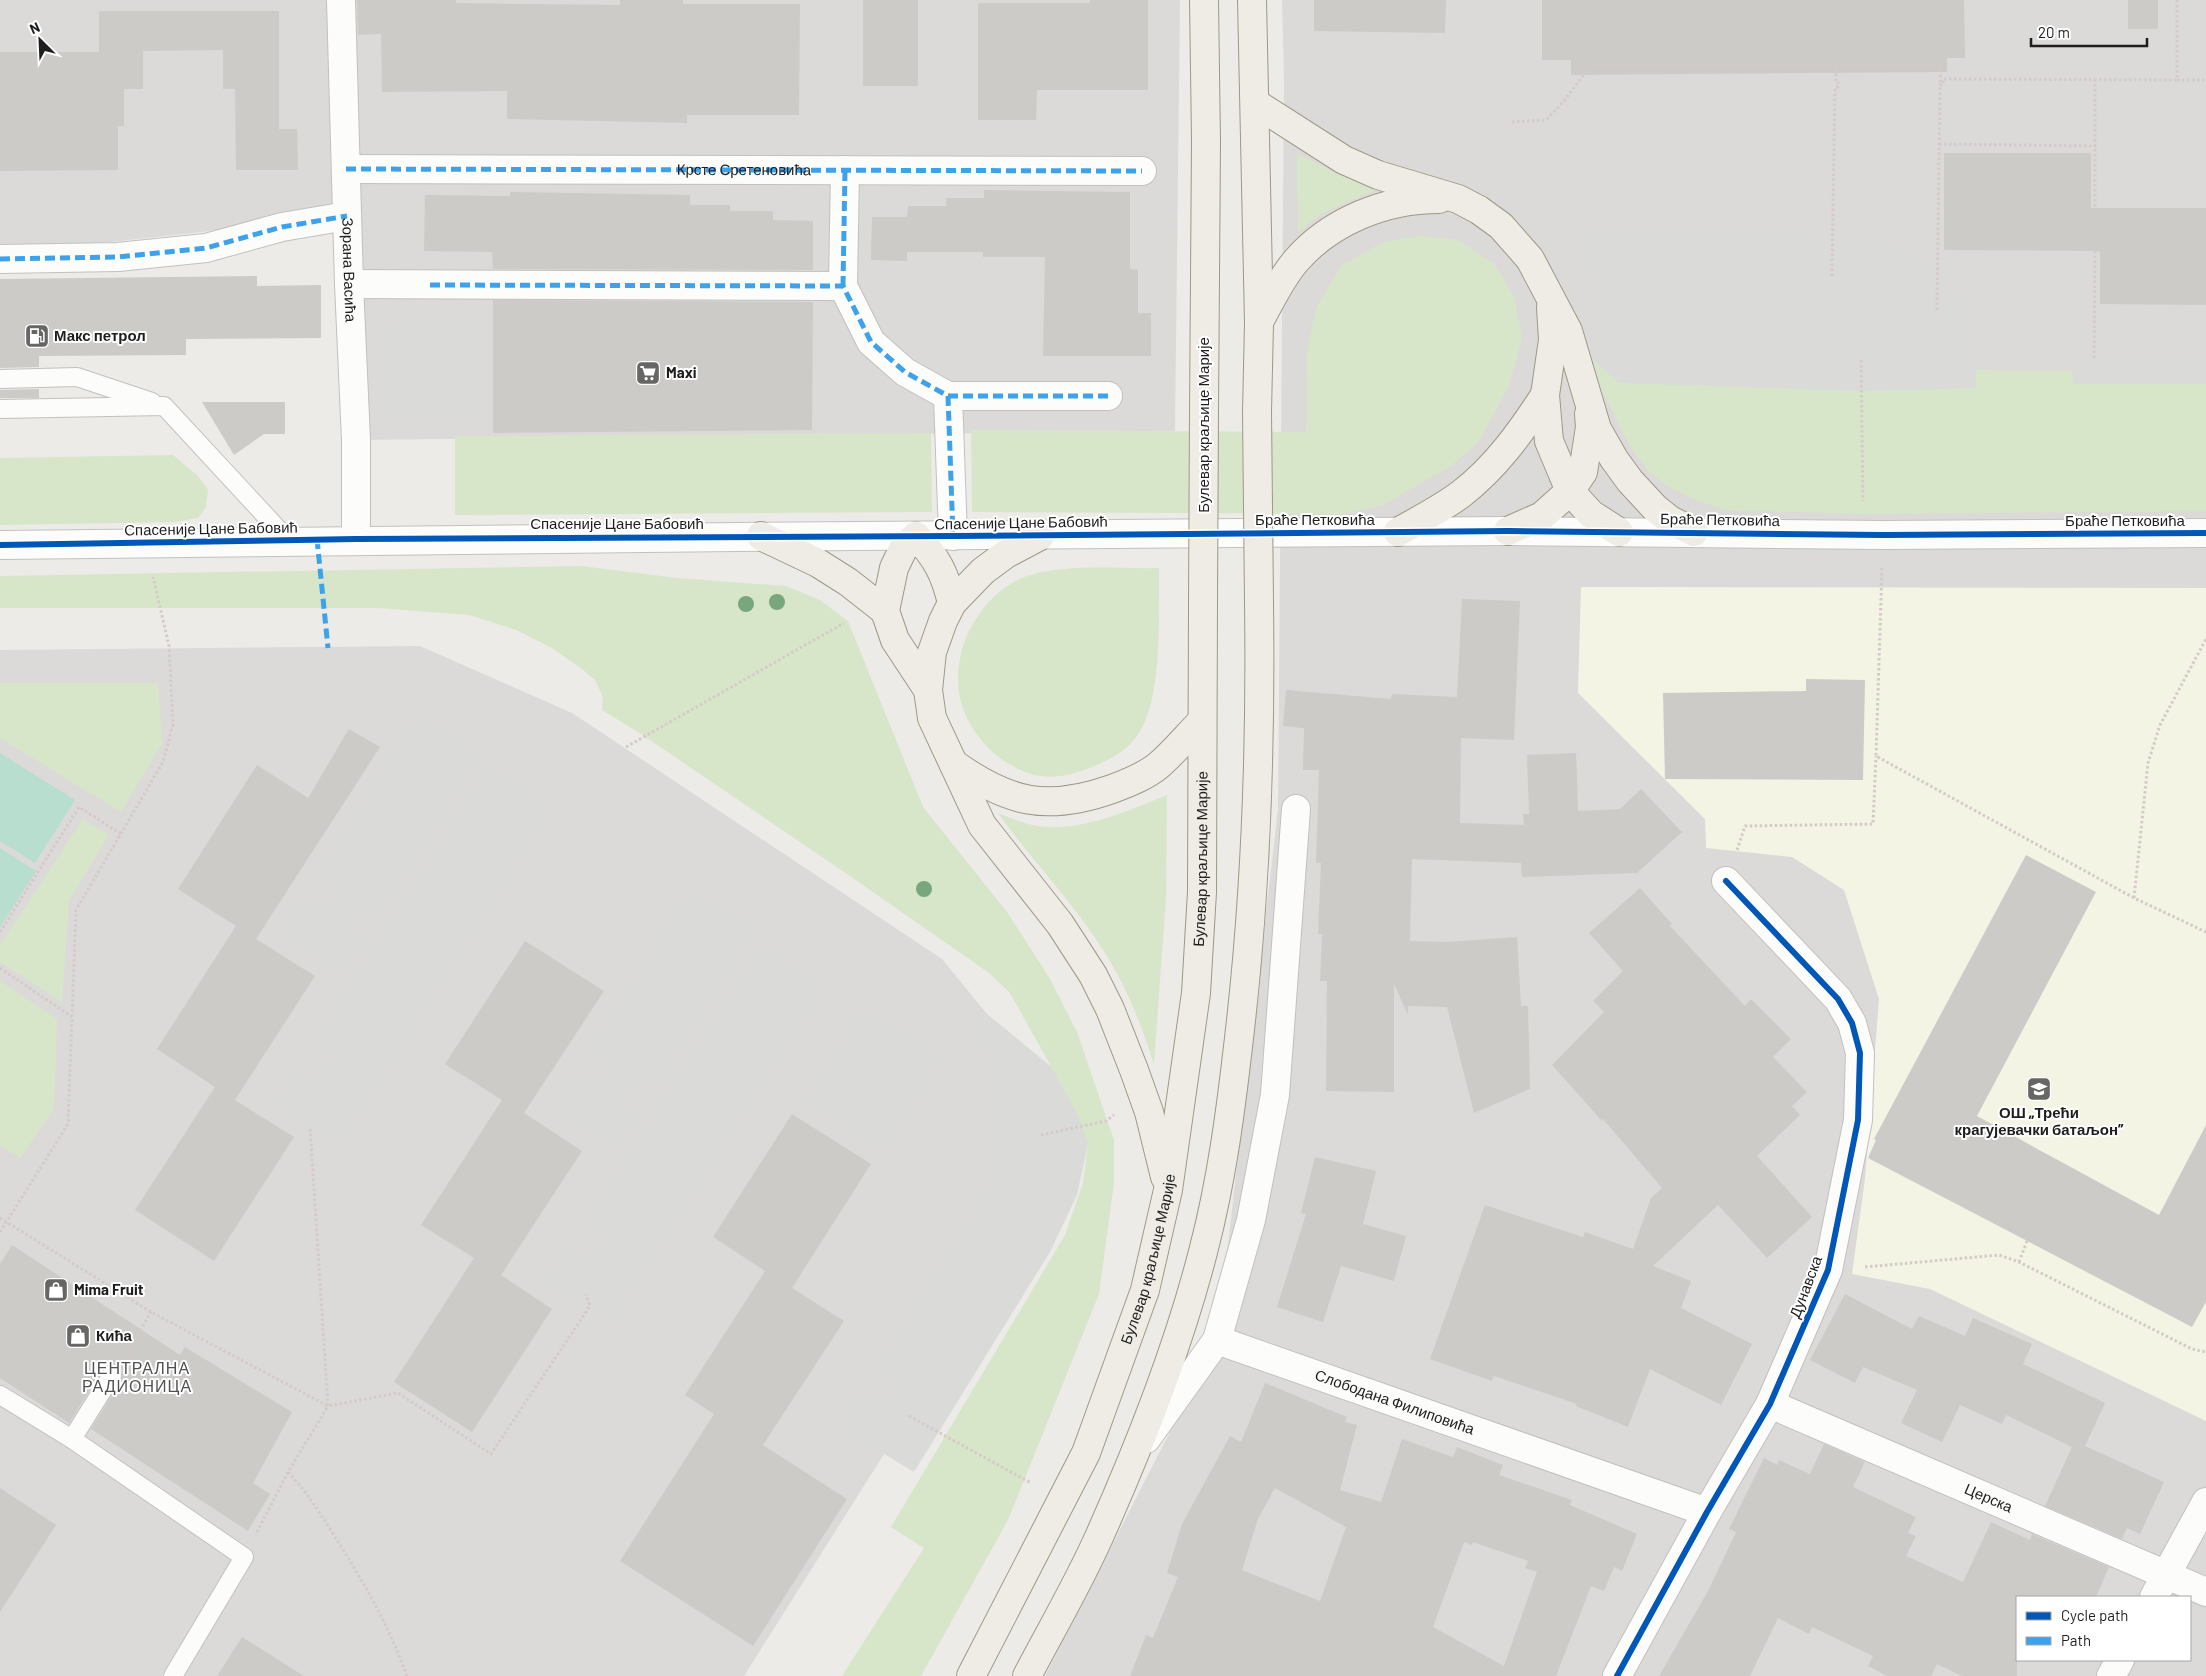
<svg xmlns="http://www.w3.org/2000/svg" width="2206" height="1676" font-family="Barlow,sans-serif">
<rect width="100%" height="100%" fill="#ecebe7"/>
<g fill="#dbdad8" fill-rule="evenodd">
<polygon points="0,0 1180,0 1175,431 356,440 347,216 0,254"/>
<path d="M 1282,0 L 2206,0 L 2206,1676 L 1045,1676 L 1217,1340 L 1278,809 L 1284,81 ZM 2017,1597 L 2190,1597 L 2190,1660 L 2017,1660 Z"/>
<polygon points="420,646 572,713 942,959 1001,1031 1041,1135 886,1451 744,1676 0,1676 0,650"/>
</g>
<polygon fill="#f3f4e4" points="1581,587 2206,588 2206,1421 1930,1289 1852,1274 1865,1179 1879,999 1844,890 1792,857 1706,848 1705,819 1578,693"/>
<g fill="#dadad8">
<polygon points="1590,232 1875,237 1938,270 1957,290 1974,325 1976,388 1861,391 1619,383 1593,360"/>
<polygon points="475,321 476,415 390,416 390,322"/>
<rect x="2072" y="358" width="134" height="26"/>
<polygon points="417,715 481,755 382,913 365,902 349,928 366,938 344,975 279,935 301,899 322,912 338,887 317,874"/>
<polygon points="488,768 552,808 339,1146 274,1104 296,1070 318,1083 334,1057 313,1044"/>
<polygon points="690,891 754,930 656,1089 638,1077 622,1103 640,1114 617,1150 552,1110 574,1075 596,1088 611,1062 591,1050"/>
<polygon points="761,945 825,986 612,1323 547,1283 569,1247 591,1260 607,1235 587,1222"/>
<polygon points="864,1008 942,1056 884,1150 806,1102"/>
<polygon points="986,1013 1082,1092 1088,1144 1077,1195 1050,1252 914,1472 840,1427 862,1392 884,1405 899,1380 878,1366 974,1211 992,1173 999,1127 993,1067 973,1031"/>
</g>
<g fill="#d7e6c9">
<polygon points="1297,154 1340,175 1380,188 1323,213 1298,232"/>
<polygon points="1418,236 1458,240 1495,265 1514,298 1522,338 1509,385 1479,441 1451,466 1383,505 1342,514 972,512 971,430 1306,432 1307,350 1317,306 1342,265 1381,243"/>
<polygon points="1593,360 1619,383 1861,391 1976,388 1976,370 2072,371 2073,384 2206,384 2206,511 1864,514 1725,510 1694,499 1669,487 1649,472 1631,448 1602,391"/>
<polygon points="931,433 932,512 455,515 455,436"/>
<polygon points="173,455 198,476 208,490 206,507 198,518 175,522 0,525 0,458"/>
<polygon points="581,566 677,578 786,586 820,600 848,621 923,807 1007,912 1049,977 1077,1032 1114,1140 1114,1183 1099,1294 1008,1520 921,1676 842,1676 924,1548 891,1527 1065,1235 1083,1183 1088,1144 1079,1117 1010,993 989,973 850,876 644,736 602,710 603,697 595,680 582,669 552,648 516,630 469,615 378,608 0,608 0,576"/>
<path d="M 1159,568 C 1159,612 1162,687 1143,726 C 1134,745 1118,756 1099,764 C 1082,772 1059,779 1040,776 C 998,769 960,726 958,684 C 957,662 963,640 974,622 C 987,600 1008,580 1034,574 C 1074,564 1118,569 1159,568 Z"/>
<polygon points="0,683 158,683 162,744 121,812 0,738"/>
<path d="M 1167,795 L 1166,898 L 1154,1065 C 1142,1026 1127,988 1105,953 C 1074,903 1032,861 998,813 C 1013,819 1030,826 1047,827 C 1088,829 1130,810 1167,795 Z"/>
<polygon points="83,819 109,835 69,900 62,1002 0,962 0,945"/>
<polygon points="0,981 57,1019 54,1109 20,1158 0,1145"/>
</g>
<g fill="#b8ded0">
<polygon points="0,753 75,800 35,863 0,841"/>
<polygon points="0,848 36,871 0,927"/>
</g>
<g fill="#cdcbc8" fill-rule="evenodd">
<polygon points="357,0 456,0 456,3 620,5 620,0 683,0 683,4 800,4 799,115 687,115 687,123 507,119 507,91 382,92 381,34 358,35"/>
<rect x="863" y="0" width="55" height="86"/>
<polygon points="1090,0 1148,0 1148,90 1037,90 1036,120 978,120 978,3 1090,3"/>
<polygon points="1314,0 1446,0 1445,33 1314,31"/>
<polygon points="1542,0 1964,0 1965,58 1947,58 1947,72 1571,75 1571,60 1542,60"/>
<rect x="2128" y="0" width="30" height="29"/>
<polygon points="99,11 279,11 279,129 297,129 298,170 236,170 235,89 223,89 223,50 143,51 143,89 124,89 124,126 118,126 118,170 0,171 0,52 99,52"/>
<polygon points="1944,153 2091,153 2091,208 2206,208 2206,305 2100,304 2100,251 1944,250"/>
<polygon points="984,190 1130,192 1130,269 1138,270 1138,313 1151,313 1151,356 1043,356 1045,257 983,257 983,252 907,252 907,261 871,260 872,217 907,217 908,206 946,206 946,198 984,198"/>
<polygon points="510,192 690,195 690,205 730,205 730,211 773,211 773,220 813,221 813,270 493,269 492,252 424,251 425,195 510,196"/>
<polygon points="257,276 257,286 321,285 321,338 186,339 186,355 39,356 39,367 0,368 0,279"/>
<polygon points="493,300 813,302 812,430 493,433"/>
<polygon points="39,389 39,398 0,398 0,390"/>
<polygon points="202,402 285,402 285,434 264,434 234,455"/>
<polygon points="1462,599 1520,601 1514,740 1461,738 1460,823 1524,825 1523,814 1529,814 1527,755 1576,753 1578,811 1620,809 1641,789 1682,832 1637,873 1522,877 1521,863 1412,859 1410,941 1448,942 1517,937 1521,1006 1528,1006 1530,1089 1474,1113 1447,1007 1408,1006 1408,1015 1394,984 1394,1092 1326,1091 1327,981 1320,981 1322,934 1318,934 1321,863 1316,863 1319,770 1303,770 1304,728 1283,726 1286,690 1391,699 1392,694 1457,697"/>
<polygon points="1806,679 1865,680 1863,780 1665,779 1663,693 1806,691"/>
<polygon points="349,729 380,747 256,939 315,976 235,1100 294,1137 214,1261 135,1210 215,1087 157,1049 236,926 178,889 257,765 308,798"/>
<polygon points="2026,855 2096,892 1977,1116 2159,1215 2206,1125 2206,1302 2192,1327 1868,1158 1876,1140 1874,1139"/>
<polygon points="1640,888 1672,924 1670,926 1745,1006 1751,999 1791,1039 1773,1057 1807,1092 1792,1106 1800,1115 1757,1156 1812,1217 1767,1258 1718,1205 1653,1266 1691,1281 1681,1308 1752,1344 1721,1405 1650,1369 1628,1427 1576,1406 1577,1404 1494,1376 1492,1381 1430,1359 1485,1205 1583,1237 1585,1232 1633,1249 1651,1198 1662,1188 1603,1119 1602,1121 1552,1065 1604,1012 1593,1001 1623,971 1589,933"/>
<polygon points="525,941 604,991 524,1113 582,1151 501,1275 552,1309 472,1432 394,1382 474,1258 421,1225 502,1100 445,1064"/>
<polygon points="792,1114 871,1164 792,1288 844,1321 763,1445 847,1499 753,1646 620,1561 714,1414 685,1395 765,1271 713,1237"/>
<polygon points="1315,1157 1376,1171 1363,1224 1406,1236 1394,1281 1341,1266 1323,1322 1277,1307 1306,1214 1301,1213"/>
<polygon points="12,1245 180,1355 185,1347 292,1412 253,1483 270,1494 248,1531 91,1429 121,1380 122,1370 117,1366 112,1364 103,1369 69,1423 0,1378 0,1264"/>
<polygon points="1845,1294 1912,1329 1919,1316 1965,1336 1973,1318 2032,1344 2023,1364 2105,1403 2085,1446 2164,1482 2140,1534 2127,1528 2122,1539 2045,1506 2072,1447 2006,1415 2002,1424 1960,1405 1942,1442 1901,1423 1917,1390 1863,1367 1855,1383 1810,1360"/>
<path d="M 1265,1383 L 1347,1417 L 1345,1422 L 1357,1425 L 1340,1490 L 1381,1502 L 1402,1439 L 1453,1457 L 1457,1447 L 1503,1465 L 1499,1475 L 1572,1500 L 1570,1505 L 1637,1534 L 1622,1571 L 1614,1567 L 1604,1591 L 1591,1586 L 1556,1676 L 1130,1676 L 1146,1635 L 1153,1638 L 1178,1577 L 1167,1573 L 1182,1524 L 1230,1436 L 1241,1442 ZM 1275,1488 L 1346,1527 L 1320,1601 L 1242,1570 L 1258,1519 ZM 1464,1542 L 1472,1545 L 1473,1542 L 1528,1561 L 1525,1568 L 1537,1572 L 1504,1666 L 1433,1627 Z"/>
<polygon points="1824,1444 1865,1462 1853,1487 1916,1517 1908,1533 1916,1536 1906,1556 1963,1582 1991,1522 2030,1540 2032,1534 2109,1567 2096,1597 2017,1597 2017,1676 1962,1676 1937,1664 1931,1676 1887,1676 1868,1666 1873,1656 1812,1627 1809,1634 1778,1618 1750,1676 1659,1676 1708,1591 1736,1532 1729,1529 1764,1458 1777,1465 1779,1460 1810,1474"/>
<polygon points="0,1488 56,1525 0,1612"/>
<polygon points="242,1637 304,1676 217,1676"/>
</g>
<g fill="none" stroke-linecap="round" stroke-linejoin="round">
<defs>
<g id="service">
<polyline points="0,379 77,377 152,402"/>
<polyline points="0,409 164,406 289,541"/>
<polyline points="0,1395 72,1439 244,1557 173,1676"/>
<polyline points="72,1439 112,1375"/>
</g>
<g id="minor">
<path id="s1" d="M 341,0 L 349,284 L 356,440 L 356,539"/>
<path id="s2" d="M 346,169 L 1142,171"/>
<polyline points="0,259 118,257 206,248 282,227 347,216"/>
<polyline points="349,284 843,286 871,342 905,372 948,396 953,536"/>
<polyline points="843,286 845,170"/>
<polyline points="948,396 1108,396"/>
<polyline points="1508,531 1883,535 2206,533"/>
<polyline points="1217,1340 1251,1220 1275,1095 1296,809"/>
<path id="s3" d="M 1770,1404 L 2206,1592"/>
<path id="s4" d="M 1146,1439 L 1217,1340 L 1707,1512"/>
<polyline points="2154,1597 2206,1502"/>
<polyline points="1617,1676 1707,1512 1770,1404 1828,1270 1858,1120 1860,1053 1852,1023 1838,999 1726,881"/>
<polyline points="2111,1676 2120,1660"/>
</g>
<path id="tertiary" d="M 0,545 C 503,536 1005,537 1508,531"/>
<g id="primary">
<polyline points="1252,0 1259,323 1257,412"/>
<polyline points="1255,103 1344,160 1378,175 1458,199 1479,210 1501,226 1530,259 1568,331 1597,429 1614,459 1630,481 1655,508 1670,520 1694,532"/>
<polyline points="1551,307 1553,340 1545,395 1549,441 1570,491 1591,514 1619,532"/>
<path d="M 1259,322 C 1270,302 1280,280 1295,262 C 1330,221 1385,199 1439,199"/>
<polyline points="1204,413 1206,141 1204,0"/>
<polyline points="1508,531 1542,516 1570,491 1583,472 1590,427 1589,414"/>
<path d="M 1398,532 C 1419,520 1441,509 1461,494 C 1496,467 1521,432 1545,395"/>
<polyline points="761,536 818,563 848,582 885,611"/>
<polyline points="952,603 983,571 1006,554 1040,536"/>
<path d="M 928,690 L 895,640 L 885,611 L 894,568 L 903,549 L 916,536 C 937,558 945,574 952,603 L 943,621 L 932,652 L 928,690 L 932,718 L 982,825 L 1060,924 L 1093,975 L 1110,1009 L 1134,1070 L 1149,1112 L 1165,1177"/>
<path d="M 954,764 C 1009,803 1047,812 1112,789 C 1128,783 1146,776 1159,765 C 1174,752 1188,735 1202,721"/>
<path id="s5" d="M 971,1676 L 1086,1453 L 1145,1290 L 1168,1190 L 1196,993 L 1202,892 L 1203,604"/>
<path d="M 1027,1676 C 1051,1630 1078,1584 1099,1537 C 1141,1443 1179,1347 1204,1248 C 1222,1179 1231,1108 1239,1038 C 1256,893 1261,747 1259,602"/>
</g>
</defs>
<use href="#service" stroke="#c2c1bf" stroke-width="20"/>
<use href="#minor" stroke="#c2c1bf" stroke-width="30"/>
<use href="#tertiary" stroke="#c2c1bf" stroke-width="30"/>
<use href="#primary" stroke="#9f9887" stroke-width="30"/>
<g stroke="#d5cac8" stroke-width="3" stroke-dasharray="2.5 2.5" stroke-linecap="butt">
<polyline points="2177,0 2177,80 2206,80"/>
<polyline points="2095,79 2095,208"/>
<polyline points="1836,81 1836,65"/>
<polyline points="1512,122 1546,120 1564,101 1591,65 1941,65 1940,85"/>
<polyline points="1939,144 2096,146"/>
<polyline points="1832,276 1835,87 1838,87 1838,80"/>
<polyline points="1937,310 1940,85 1943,85 1943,79 2177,80"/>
<polyline points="2094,358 2095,250"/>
<polyline points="1861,360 1863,501"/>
<polyline points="1882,568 1876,756 2134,898 2206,932"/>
<polyline points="626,747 844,623"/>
<polyline points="1737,850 1745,826 1873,824 1876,756"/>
<polyline points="2134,898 2148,763 2160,725 2206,639"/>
<polyline points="0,932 79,807 121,834"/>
<polyline points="0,968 72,1017"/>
<polyline points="1041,1135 1106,1121 1114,1115"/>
<polyline points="0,1218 151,1312 328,1406 398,1393 491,1454 590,1306 586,1295"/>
<polyline points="0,1232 68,1124 76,910 163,762 173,724 169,646 153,577"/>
<polyline points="2019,1262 2027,1241"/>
<polyline points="1865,1267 1999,1255 2019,1262 2192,1349 2206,1352"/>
<polyline points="127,1352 151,1312"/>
<polyline points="909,1416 1031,1483"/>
<path d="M 288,1472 C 308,1493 322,1516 337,1540 C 365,1584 389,1627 407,1676"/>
<polyline points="257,1532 288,1472 328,1406 310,1127"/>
</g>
<use href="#service" stroke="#fcfcfb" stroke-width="18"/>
<use href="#minor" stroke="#fcfcfb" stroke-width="28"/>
<use href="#tertiary" stroke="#fcfcfb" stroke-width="28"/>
<use href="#primary" stroke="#efece5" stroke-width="28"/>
<defs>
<g id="primary-bridge">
<polyline points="1257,412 1259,602"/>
<polyline points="1203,604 1204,413"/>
</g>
</defs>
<use href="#primary-bridge" stroke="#9f9887" stroke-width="30" stroke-linecap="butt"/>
<use href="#primary-bridge" stroke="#efece5" stroke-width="28"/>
<g stroke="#3da2ea" stroke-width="5" stroke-dasharray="10 5" stroke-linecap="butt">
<polyline points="346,169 1142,171"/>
<polyline points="0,259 118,257 206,248 282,227 347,216"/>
<polyline points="430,285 843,286 871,342 905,372 948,396 953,536"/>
<polyline points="843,286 845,170"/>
<polyline points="948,396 1108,396"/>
<polyline points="317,539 328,648"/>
</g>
<defs>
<g id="cycleway">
<polyline points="0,545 356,539 953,536 1508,531 1883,535 2206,533"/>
<polyline points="1617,1676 1707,1512 1770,1404 1828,1270 1858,1120 1860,1053 1852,1023 1838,999 1726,881"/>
</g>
</defs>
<use href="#cycleway" stroke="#fff" stroke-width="9"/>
<use href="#cycleway" stroke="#0057b8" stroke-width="6"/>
</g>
<g fill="#78a77d">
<circle cx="777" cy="602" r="8"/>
<circle cx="746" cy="604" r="8"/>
<circle cx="924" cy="889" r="8"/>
</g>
<defs>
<symbol id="fuel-square" viewBox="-11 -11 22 22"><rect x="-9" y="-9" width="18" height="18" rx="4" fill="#666664" stroke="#fff"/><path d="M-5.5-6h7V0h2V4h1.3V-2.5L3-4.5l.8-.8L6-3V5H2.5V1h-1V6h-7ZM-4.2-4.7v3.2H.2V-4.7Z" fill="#fff"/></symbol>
<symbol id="supermarket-square" viewBox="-11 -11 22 22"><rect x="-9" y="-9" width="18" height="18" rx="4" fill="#666664" stroke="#fff"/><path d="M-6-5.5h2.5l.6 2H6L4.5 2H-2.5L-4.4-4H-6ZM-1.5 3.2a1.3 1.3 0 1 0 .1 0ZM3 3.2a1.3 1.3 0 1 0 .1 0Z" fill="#fff"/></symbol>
<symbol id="school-square" viewBox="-11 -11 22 22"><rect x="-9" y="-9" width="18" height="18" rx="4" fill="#666664" stroke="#fff"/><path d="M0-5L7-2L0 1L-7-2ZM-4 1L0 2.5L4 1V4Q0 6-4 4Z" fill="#fff"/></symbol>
<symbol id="shop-square" viewBox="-11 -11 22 22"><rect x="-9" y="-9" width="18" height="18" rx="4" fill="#666664" stroke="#fff"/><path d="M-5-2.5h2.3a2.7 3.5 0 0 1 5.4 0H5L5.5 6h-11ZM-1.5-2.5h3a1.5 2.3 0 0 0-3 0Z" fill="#fff"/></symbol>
</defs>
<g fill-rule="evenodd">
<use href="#fuel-square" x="23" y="322" width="28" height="28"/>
<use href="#supermarket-square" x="634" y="359" width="28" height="28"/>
<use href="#school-square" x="2025" y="1075" width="28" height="28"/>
<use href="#shop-square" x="42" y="1276" width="28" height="28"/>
<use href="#shop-square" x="64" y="1322" width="28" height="28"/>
</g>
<g text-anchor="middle" stroke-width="4" stroke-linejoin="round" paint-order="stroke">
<g font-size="15" fill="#1e1e1e" stroke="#fff">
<text dy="5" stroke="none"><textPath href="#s2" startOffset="398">Крсте Сретеновића</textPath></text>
<text dy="5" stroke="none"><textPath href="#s1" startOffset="270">Зорана Васића</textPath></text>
<text transform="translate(1204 425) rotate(-90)" y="5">Булевар краљице Марије</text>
<text x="1315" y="525">Браће Петковића</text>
<text transform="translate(1720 520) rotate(1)" y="5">Браће Петковића</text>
<text x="2125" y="526">Браће Петковића</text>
<text transform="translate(1021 523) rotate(-1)" y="5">Спасеније Цане Бабовић</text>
<text x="617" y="529">Спасеније Цане Бабовић</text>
<text transform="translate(211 529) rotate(-1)" y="5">Спасеније Цане Бабовић</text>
<text dy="5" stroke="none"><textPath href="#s5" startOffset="860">Булевар краљице Марије</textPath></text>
<text dy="5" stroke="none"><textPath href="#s5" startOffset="455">Булевар краљице Марије</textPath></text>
<text transform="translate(1806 1287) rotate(-69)" y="5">Дунавска</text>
<text dy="5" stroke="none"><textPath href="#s4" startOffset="310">Слободана Филиповића</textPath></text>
<text dy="5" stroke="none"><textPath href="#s3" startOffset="238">Церска</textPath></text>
</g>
<g font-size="15" font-weight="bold" fill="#1e1e1e" stroke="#fff" text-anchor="start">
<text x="54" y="341">Макс петрол</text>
<text x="666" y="378">Maxi</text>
<text x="2039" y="1118" text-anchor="middle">ОШ „Трећи<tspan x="2039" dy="17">крагујевачки батаљон”</tspan></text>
<text x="74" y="1295">Mima Fruit</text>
<text x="96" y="1341">Кића</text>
</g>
<g font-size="16" letter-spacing="1" fill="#515151" stroke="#fff">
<text x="137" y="1374">ЦЕНТРАЛНА<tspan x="137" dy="18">РАДИОНИЦА</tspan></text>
</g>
</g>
<rect x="2016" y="1596" width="175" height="65" fill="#ffffff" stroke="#a5a5a5"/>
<rect x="2026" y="1612" width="25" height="8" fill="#0057b8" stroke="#a5a5a5"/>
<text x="2061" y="1621" font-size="15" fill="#1e1e1e">Cycle path</text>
<rect x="2026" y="1637" width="25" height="8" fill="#3da2ea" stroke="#a5a5a5"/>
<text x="2061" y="1646" font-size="15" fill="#1e1e1e">Path</text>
<g transform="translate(40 40) rotate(336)" stroke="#ffffff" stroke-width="4" paint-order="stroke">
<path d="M0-4L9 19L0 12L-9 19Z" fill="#1e1e1e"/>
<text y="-8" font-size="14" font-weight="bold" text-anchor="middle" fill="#1e1e1e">N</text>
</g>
<path d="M2031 38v8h116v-8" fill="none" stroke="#1e1e1e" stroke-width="2.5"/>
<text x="2038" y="38" font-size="15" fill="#1e1e1e" stroke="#ffffff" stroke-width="4" paint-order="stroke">20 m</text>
</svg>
